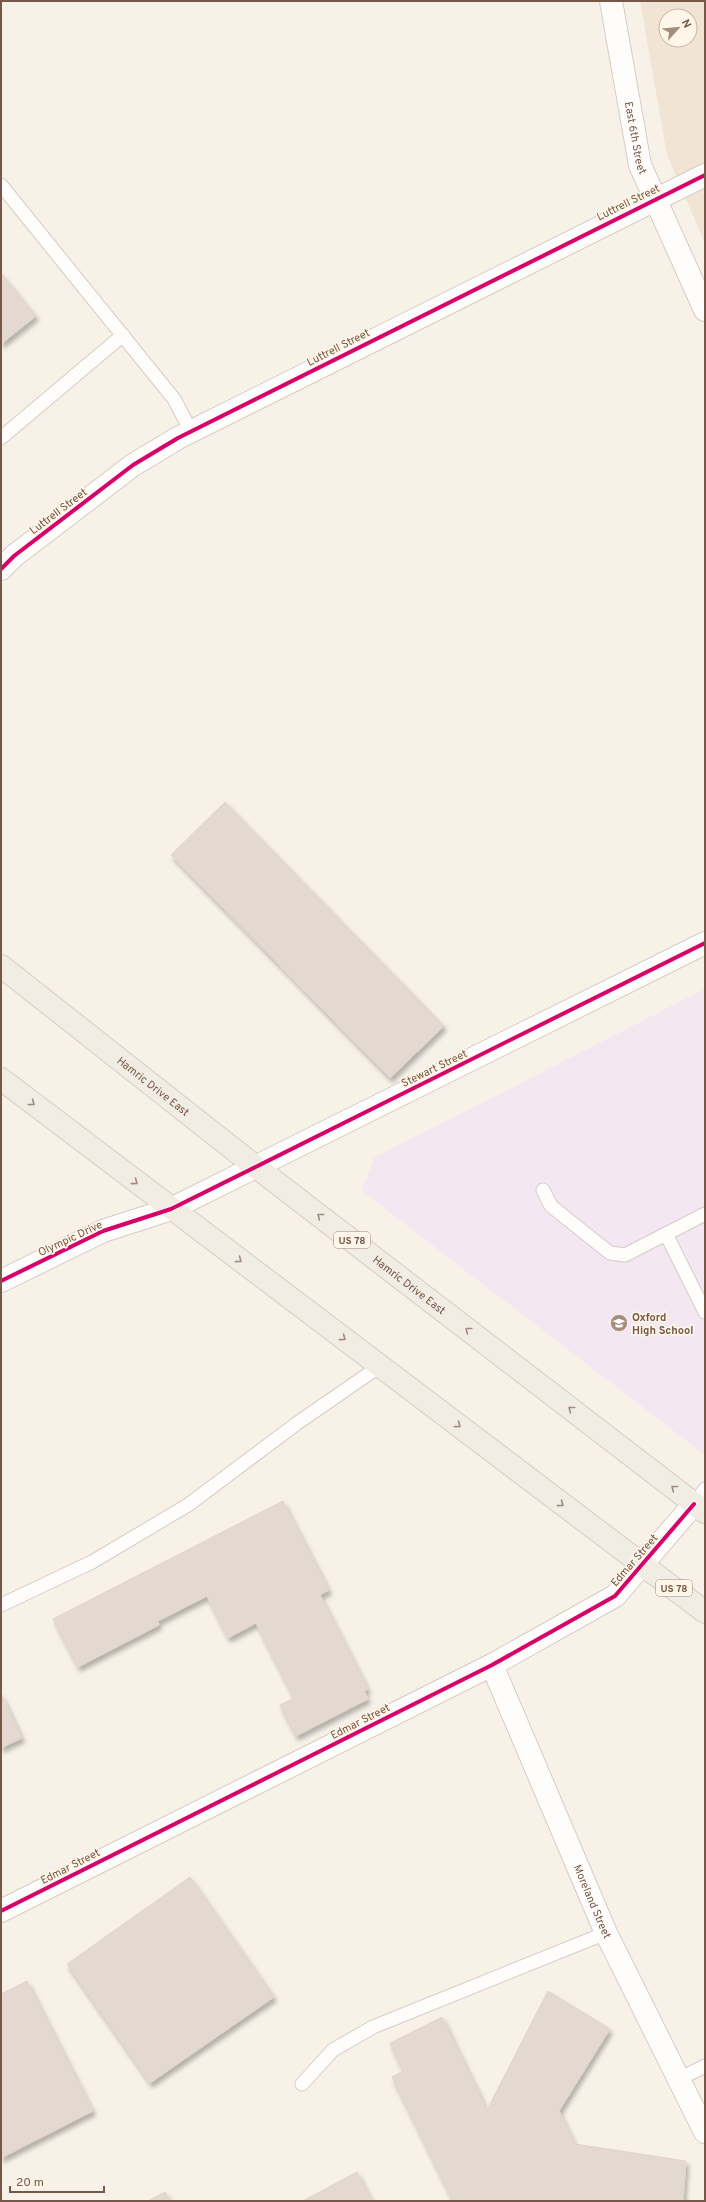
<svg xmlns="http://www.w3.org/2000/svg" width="706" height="2202" font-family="Overpass,sans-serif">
<defs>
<filter id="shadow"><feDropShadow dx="2.5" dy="4.5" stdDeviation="2" flood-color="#0004"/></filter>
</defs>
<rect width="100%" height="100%" fill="#f7f1e8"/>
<path fill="#f1e4d5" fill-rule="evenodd" d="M 640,1 L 705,1 L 705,244 L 667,155 ZM 666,16 L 690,16 L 690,40 L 666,40 Z"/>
<polygon fill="#f3e7f2" points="705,989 705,1455 362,1191 374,1158"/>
<g fill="#e4d9d0" stroke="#e0d4ca" filter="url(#shadow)">
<polygon points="1,273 36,316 1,344"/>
<polygon points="225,802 444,1026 390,1078 171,855"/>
<polygon points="283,1501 329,1590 320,1595 368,1689 364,1691 368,1699 296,1736 280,1705 294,1698 256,1623 228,1638 207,1596 158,1621 159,1625 78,1667 53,1619"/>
<polygon points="1,1693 22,1738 1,1748"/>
<polygon points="190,1877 274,1997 150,2083 67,1964"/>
<polygon points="27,1981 93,2111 1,2158 1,1994"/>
<polygon points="548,1991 610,2029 559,2111 575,2144 686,2161 683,2201 453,2201 392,2077 403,2071 390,2043 442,2017 487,2110"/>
<polygon points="357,2172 372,2201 303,2201"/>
<polygon points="165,2192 170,2201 148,2201"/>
</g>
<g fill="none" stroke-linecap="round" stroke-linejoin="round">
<defs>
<g id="lane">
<polyline points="1,185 174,399 191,431"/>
<polyline points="1,438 123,335"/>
<polyline points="543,1190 551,1206 610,1253 625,1255 705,1214"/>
<polyline points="666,1234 705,1312"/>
<polyline points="694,1504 705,1489"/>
<polyline points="1,1605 92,1562 188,1505 296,1424 380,1366"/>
<polyline points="679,2079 705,2066"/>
<polyline points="302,2084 333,2050 373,2027 606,1933"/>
</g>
<g id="street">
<path id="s1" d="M 611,1 L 640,165 L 705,310"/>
<polyline points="1,569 14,556 133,465 178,438 705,175"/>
<polyline points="1,1281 103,1231 171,1209 705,943"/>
<path id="s2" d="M 492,1665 L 606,1933 L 705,2132"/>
<polyline points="1,1911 492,1665 615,1596 694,1504"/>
</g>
<g id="primary">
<path id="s3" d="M 1,966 L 256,1167 L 705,1512"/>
<polyline points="1,1079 705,1612"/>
</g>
</defs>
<use href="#lane" stroke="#d6ccc5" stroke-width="15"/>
<use href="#street" stroke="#d6ccc5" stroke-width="24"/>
<use href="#primary" stroke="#d6ccc4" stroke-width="24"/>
<use href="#lane" stroke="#fefdfc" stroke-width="13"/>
<use href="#street" stroke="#fefdfc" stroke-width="22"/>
<use href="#primary" stroke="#f2ede4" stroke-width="22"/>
<defs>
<g id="cycleway">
<polyline points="1,569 14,556 133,465 178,438 705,175"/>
<polyline points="1,1281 103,1231 171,1209 705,943"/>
<polyline points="1,1911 492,1665 615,1596 694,1504"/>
</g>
</defs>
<use href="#cycleway" stroke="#fff6e9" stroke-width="6"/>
<use href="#cycleway" stroke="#d6006c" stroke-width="4"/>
</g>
<defs><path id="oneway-chevron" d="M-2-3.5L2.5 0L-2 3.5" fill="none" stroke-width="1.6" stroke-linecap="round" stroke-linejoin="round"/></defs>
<g stroke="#a28c7e">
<use href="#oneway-chevron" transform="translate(32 1103) rotate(37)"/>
<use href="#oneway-chevron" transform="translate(135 1182) rotate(37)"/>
<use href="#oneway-chevron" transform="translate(320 1216) rotate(-142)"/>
<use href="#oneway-chevron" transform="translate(239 1260) rotate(37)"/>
<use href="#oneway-chevron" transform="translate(468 1330) rotate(-142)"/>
<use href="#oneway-chevron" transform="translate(343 1338) rotate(37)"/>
<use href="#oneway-chevron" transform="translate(571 1409) rotate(-142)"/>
<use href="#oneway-chevron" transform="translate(458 1425) rotate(37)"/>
<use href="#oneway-chevron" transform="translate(674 1488) rotate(-142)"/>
<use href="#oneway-chevron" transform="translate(561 1504) rotate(37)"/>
</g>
<defs>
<symbol id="school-disc" viewBox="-11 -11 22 22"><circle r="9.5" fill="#a48d7f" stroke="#fff6e9"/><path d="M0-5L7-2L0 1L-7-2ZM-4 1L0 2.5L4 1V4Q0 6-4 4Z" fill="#fff"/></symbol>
</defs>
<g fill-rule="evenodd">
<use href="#school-disc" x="609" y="1313" width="20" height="20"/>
</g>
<g text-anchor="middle" stroke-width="3.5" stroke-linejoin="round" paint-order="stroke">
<g fill="#fff6e9" stroke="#a08778" stroke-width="1">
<rect x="334" y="1232" width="36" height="16" rx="3"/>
<rect x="656" y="1580" width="36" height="16" rx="3"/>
</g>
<g font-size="10" font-weight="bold" fill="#775747">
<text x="352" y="1244">US 78</text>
<text x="674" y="1592">US 78</text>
</g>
<g font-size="11" fill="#775747" stroke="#fff6e9">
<text dy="4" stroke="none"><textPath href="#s1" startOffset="139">East 6th Street</textPath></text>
<text transform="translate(628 202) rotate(-26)" y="4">Luttrell Street</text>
<text transform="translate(338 347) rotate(-27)" y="4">Luttrell Street</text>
<text transform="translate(58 511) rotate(-37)" y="4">Luttrell Street</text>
<text transform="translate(434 1068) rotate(-26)" y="4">Stewart Street</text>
<text dy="4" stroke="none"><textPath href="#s3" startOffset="194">Hamric Drive East</textPath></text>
<text transform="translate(70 1238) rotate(-25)" y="4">Olympic Drive</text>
<text dy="4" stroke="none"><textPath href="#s3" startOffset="518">Hamric Drive East</textPath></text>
<text transform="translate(634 1560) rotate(-49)" y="4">Edmar Street</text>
<text transform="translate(360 1721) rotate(-27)" y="4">Edmar Street</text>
<text transform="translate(70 1866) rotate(-27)" y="4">Edmar Street</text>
<text dy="4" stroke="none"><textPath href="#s2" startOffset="257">Moreland Street</textPath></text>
</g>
<g font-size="11" font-weight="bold" fill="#775747" stroke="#fff6e9" text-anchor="start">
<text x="632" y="1321">Oxford<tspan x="632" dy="13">High School</tspan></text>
</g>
</g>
<rect width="706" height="2202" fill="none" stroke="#775747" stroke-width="4"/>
<g transform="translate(678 28) rotate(63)"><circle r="19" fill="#fff6e9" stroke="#c9b6a8"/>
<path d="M0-3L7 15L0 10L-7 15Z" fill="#a48d7f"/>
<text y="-6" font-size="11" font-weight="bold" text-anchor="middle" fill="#775747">N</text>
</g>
<path d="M10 2186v6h94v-6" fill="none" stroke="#775747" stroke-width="2"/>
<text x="16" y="2186" font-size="12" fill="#775747" stroke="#fff6e9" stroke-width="3" paint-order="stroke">20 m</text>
</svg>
